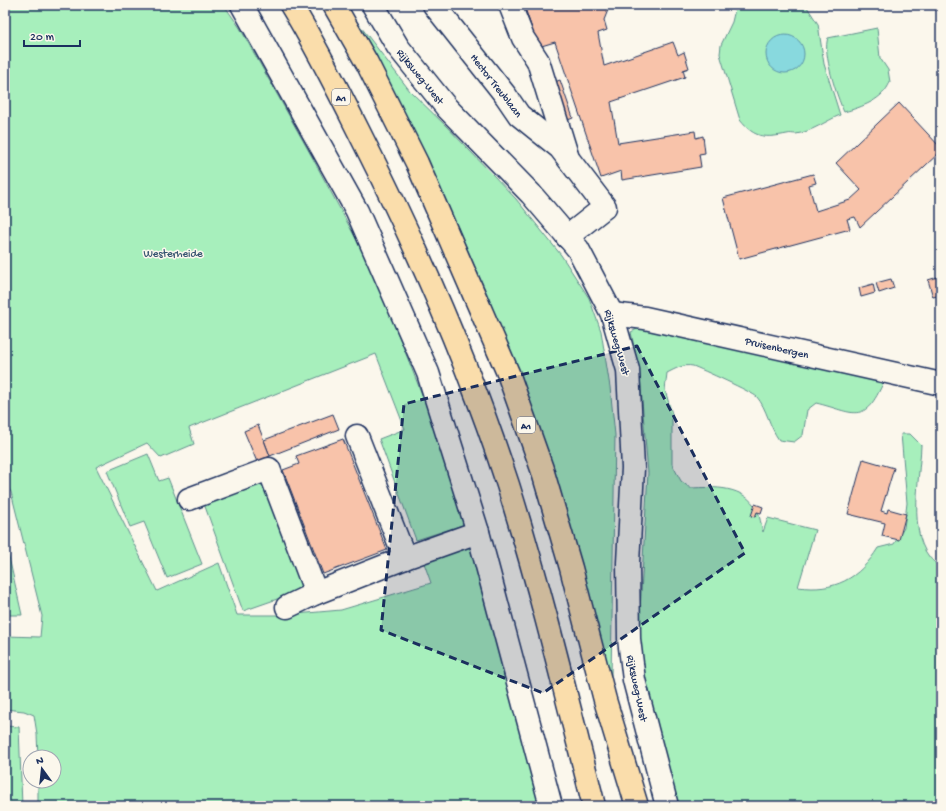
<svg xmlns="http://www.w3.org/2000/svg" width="946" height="811" font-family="'Gochi Hand',sans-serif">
<rect width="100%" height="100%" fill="#fbf7ec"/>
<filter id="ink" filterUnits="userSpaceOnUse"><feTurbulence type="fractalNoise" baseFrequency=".025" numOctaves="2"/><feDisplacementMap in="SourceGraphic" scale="8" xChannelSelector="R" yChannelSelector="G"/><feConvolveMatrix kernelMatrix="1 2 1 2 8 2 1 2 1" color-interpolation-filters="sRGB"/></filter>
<g filter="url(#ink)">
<g fill="#a7efbc" stroke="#618f8d">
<polygon points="5,5 224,5 240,28 311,155 367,259 392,319 425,402 466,524 416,540 379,439 405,429 376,354 189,428 194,444 161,458 147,443 96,467 157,591 219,563 237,615 285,615 341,610 431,583 424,563 472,544 541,806 38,806 38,781 54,781 54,757 38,757 37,734 34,715 24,711 5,709 5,636 40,637 42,616 11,492 5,482"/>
<path d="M 736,5 L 805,5 L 807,7 L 818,24 L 824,64 L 840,115 C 826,121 811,132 796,134 C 793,134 790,133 787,134 C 766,138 755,139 740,120 L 720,54 L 721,45 L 732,22 Z"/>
<polygon points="348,10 410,91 446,126 516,199 561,255 589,298 601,331 610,387 615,435 611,677 578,564 518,380 488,296 427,158"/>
<path d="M 877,28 L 880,58 L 888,70 L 890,82 C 883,100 862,107 844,112 C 837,97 822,52 828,38 Z"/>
<path d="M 639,328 L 884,381 C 864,427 854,412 816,403 L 807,410 L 803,435 L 794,442 L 779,440 C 769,426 767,409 757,397 C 752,392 701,369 693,366 C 683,364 675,369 667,373 L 665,390 L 672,414 L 672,464 L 681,481 L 690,488 C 714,487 744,485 757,510 C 760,516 761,525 763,532 L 768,518 L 815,530 L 798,587 C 834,592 859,579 878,548 L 894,544 L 904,528 L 907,503 L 901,434 L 910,434 L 921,445 C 920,481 904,546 941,567 L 941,806 L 678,806 L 643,671 L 638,646 L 648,473 L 640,376 L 631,332 Z"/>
<polygon points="148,454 159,481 168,478 202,564 167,578 144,522 130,527 107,471"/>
<polygon points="263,480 303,590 243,611 203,501"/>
<polygon points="5,543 8,553 22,615 5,615"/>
<polygon points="5,726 19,727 22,806 5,806"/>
</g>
<circle fill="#88d9de" stroke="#5c95ab" cx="785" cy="54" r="19"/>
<g fill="#f8c3aa" stroke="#1b2f5e">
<polygon points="524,5 610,5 604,20 607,30 598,33 604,66 673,42 678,55 684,52 689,68 683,70 685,77 611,102 618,143 695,131 696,138 703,136 705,153 699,154 701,167 622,180 621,171 601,178 555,42 538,47"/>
<polygon points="560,80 573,118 565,121 552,83"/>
<polygon points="899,103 941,148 941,151 860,227 855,217 847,219 850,229 739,259 723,198 813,174 816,183 809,185 816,211 850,200 861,190 836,163"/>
<polygon points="941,276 941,295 933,297 928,280"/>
<polygon points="891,279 894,288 879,293 876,283"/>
<polygon points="873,284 875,293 861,297 859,288"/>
<polygon points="333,414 339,429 270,456 264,440"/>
<polygon points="258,425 270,456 257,462 244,431"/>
<polygon points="343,439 387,550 323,574 283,470 299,464 296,456"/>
<polygon points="863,459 894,468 881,511 887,513 888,509 906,514 899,540 882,536 885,523 848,514"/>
<polygon points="755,504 763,507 761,513 757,512 755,517 751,516"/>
</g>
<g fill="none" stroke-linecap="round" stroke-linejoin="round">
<defs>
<g id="minor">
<polyline points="242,5 357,211 428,373 478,532 551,806"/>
<polyline points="373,5 398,47 447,108 531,194 578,249 612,314 628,370 633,468 628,563 629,639 634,680 667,806"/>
<polyline points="434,5 506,96 519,115 560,148 605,207 567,237"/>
<polyline points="510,5 523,38 538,61 567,155"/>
<polyline points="612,314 645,318 941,384"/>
<polyline points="357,436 405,558"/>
<polyline points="189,499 269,469 316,593 287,607"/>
<polyline points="316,593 405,558 478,532"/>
</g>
<g id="highway">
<path d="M 291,5 C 318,49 341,96 364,142 C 419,251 470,368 508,485 C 541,590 567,699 594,806"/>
<polyline points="334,5 367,63 417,163 508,373 542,469 571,568 605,700 637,806"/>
</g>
</defs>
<use href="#minor" stroke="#1b2f5e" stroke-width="25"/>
<use href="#highway" stroke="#1b2f5e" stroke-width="25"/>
<use href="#minor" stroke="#fbf7ec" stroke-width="22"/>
<use href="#highway" stroke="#faddab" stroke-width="22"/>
</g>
</g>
<path fill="#1b2f5e" fill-opacity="0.2" stroke="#1b2f5e" stroke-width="3" stroke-dasharray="8 5" stroke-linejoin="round" d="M 637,346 L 745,553 L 543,693 L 381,630 L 404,404 Z"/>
<g text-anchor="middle" stroke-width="3" stroke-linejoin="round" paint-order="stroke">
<g fill="#fbf7ec" stroke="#5e6b89" stroke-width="1">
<rect x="332" y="89" width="18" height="16" rx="3"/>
<rect x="517" y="417" width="18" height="16" rx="3"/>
</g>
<g font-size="10" font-weight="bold" fill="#1b2f5e">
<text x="341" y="101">A1</text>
<text x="526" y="429">A1</text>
</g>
<g font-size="11" fill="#1b2f5e" stroke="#fbf7ec">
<text transform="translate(421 76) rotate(51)" y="4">Rijksweg-West</text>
<text transform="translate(497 85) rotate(52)" y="4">Hector Treublaan</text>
<text transform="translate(618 342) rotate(74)" y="4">Rijksweg-West</text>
<text transform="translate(777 347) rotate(13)" y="4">Pruisenbergen</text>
<text transform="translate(638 688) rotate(78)" y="4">Rijksweg-West</text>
</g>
<g font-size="11" fill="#375571" stroke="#fbf7ec">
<text x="173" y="257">Westerheide</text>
</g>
</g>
<rect width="946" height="811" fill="none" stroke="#fbf7ec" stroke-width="20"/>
<rect x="10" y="10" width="926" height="791" fill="none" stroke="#1b2f5e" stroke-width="1.5" filter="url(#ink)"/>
<g transform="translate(42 769) rotate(345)"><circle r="19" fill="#fbf7ec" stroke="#a1a7b3"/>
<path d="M0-3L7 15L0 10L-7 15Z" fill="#1b2f5e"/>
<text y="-6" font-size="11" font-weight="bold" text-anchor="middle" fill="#1b2f5e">N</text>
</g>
<path d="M24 40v6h56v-6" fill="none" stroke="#1b2f5e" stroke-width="2"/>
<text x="30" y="40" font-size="12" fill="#1b2f5e" stroke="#fbf7ec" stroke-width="3" paint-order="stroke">20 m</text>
</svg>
